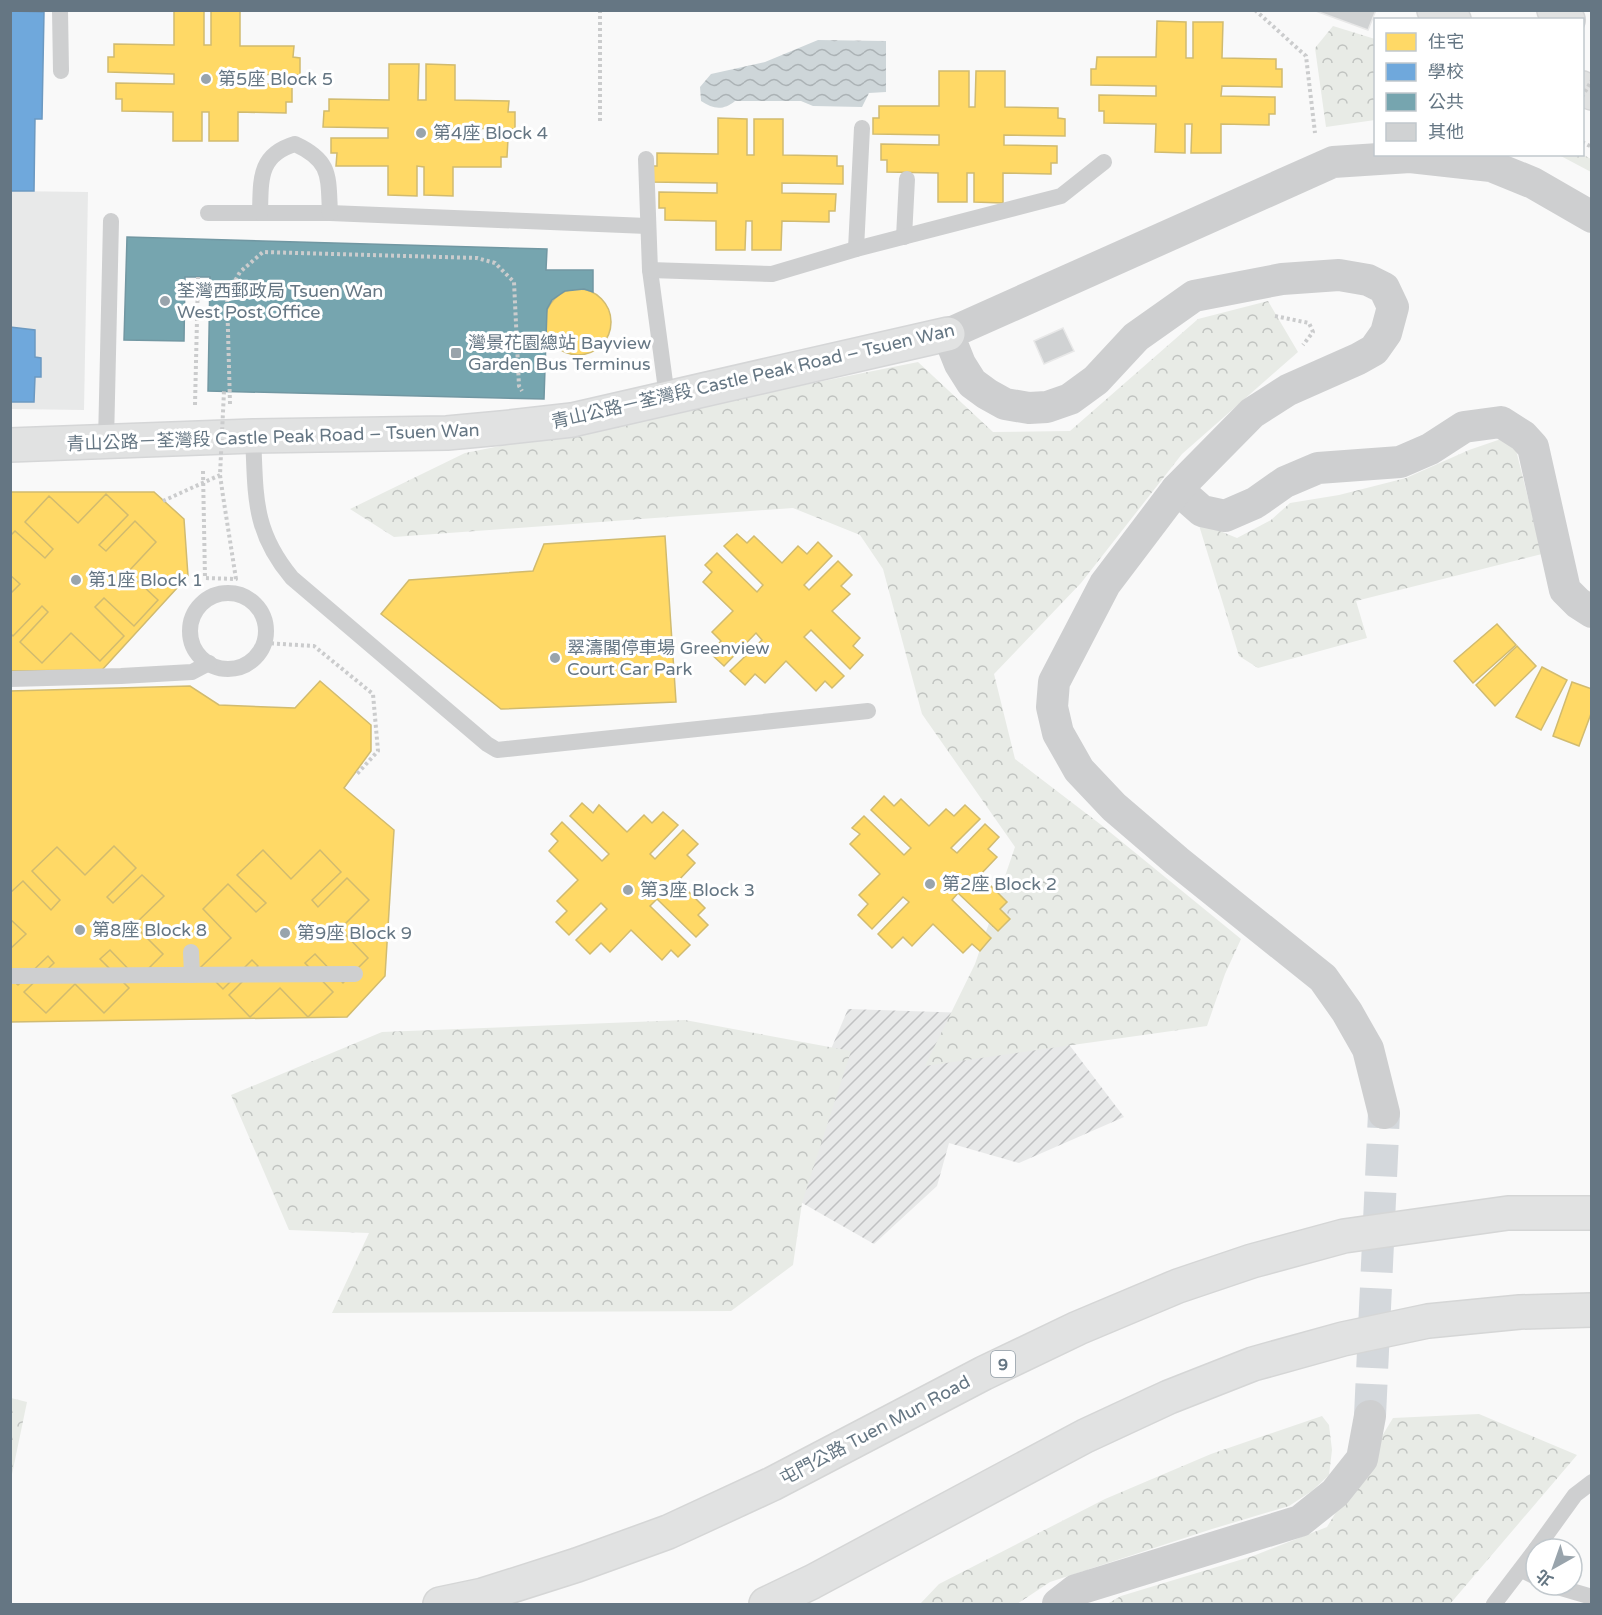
<svg xmlns="http://www.w3.org/2000/svg" width="1602" height="1615" font-family="'Varela Round','Noto Sans TC',sans-serif">
<defs>
<pattern id="industrial-furrows" width="10" height="10" patternUnits="userSpaceOnUse" patternTransform="scale(1.5)"><rect width="10" height="10" fill="#e8e9e9"/><path d="M-1 1l2-2M0 10L10 0M9 11l2-2" fill="none" stroke="#c0c1c2"/></pattern>
<pattern id="forest-crowns" width="20" height="18" patternUnits="userSpaceOnUse" patternTransform="scale(1.5)"><rect width="20" height="18" fill="#e8ebe6"/><path d="M2 6a3 3 0 1 1 6 0M12 15a3 3 0 1 1 6 0" fill="none" stroke="#c0c3c0"/></pattern>
<pattern id="water-waves" width="16" height="10" patternUnits="userSpaceOnUse" patternTransform="scale(1.5)"><rect width="16" height="10" fill="#ced6d9"/><path d="M0 5q4-4 8 0t8 0" fill="none" stroke="#abb2b5"/></pattern>
</defs>
<rect width="100%" height="100%" fill="#f9f9f9"/>
<polygon fill="#e8e9e9" points="11,191 88,192 84,410 11,409"/>
<polygon fill="url(#industrial-furrows)" points="1036,1001 1124,1117 1019,1163 949,1143 937,1186 874,1244 743,1169 804,1113 848,1009 969,1013"/>
<g fill="url(#forest-crowns)">
<polygon points="1333,26 1375,39 1375,120 1326,127 1315,48"/>
<polygon points="1582,154 1591,159 1591,172 1559,155"/>
<polygon points="1268,301 1298,352 1182,454 1081,583 994,674 1015,759 1100,824 1241,939 1225,974 1207,1026 925,1066 975,964 1015,847 922,714 883,569 860,535 793,508 394,537 350,509 465,453 918,362 993,432 1070,431 1198,319"/>
<polygon points="1501,439 1516,450 1542,554 1356,601 1367,638 1258,668 1239,656 1198,522 1237,538 1271,520 1290,503 1339,495 1406,478 1469,450"/>
<polygon points="685,1020 851,1051 802,1203 793,1265 731,1311 332,1313 369,1233 289,1230 231,1095 382,1032"/>
<polygon points="11,1398 27,1402 11,1479 10,1398"/>
<polygon points="1479,1414 1577,1455 1450,1604 1107,1604 1121,1596 1253,1556 1327,1527 1393,1418"/>
<polygon points="1322,1416 1329,1425 1332,1450 1329,1475 1312,1491 1289,1506 1212,1529 1050,1582 1017,1604 920,1604 939,1584 1105,1499 1211,1454"/>
</g>
<path fill="url(#water-waves)" d="M 818,40 L 886,41 L 886,92 L 869,93 L 862,107 L 813,106 L 801,101 L 735,101 C 723,111 713,109 701,101 L 700,87 L 711,74 L 765,62 Z"/>
<g fill="#ffd966" stroke="#d1bb6f" stroke-width="1.5">
<polygon points="174,10 204,10 204,45 211,45 211,10 240,10 240,46 294,46 293,57 300,58 300,75 239,74 239,84 292,84 292,102 286,102 286,113 238,112 238,141 209,141 209,112 202,112 202,141 173,141 173,112 122,111 122,99 116,99 116,83 174,84 174,74 108,72 108,57 114,57 114,44 174,45"/>
<polygon points="1157,21 1186,22 1186,58 1193,58 1193,22 1223,22 1222,58 1276,59 1276,69 1282,69 1282,87 1222,86 1221,96 1275,97 1275,114 1269,114 1269,125 1221,124 1221,153 1191,153 1192,124 1185,124 1185,153 1155,152 1156,124 1104,123 1104,111 1099,111 1099,95 1156,96 1156,86 1091,85 1091,69 1096,69 1097,57 1156,57"/>
<polygon points="389,64 419,64 418,100 426,100 426,64 455,65 455,100 509,101 508,112 515,112 515,129 454,128 454,139 508,139 507,157 501,157 501,167 453,167 453,196 424,195 424,167 417,166 417,196 388,195 388,166 336,166 337,153 331,153 331,138 388,138 388,128 323,127 324,111 329,111 329,99 389,100"/>
<polygon points="939,71 969,71 969,107 975,107 976,71 1005,71 1005,107 1058,108 1058,118 1065,119 1065,136 1004,135 1004,145 1057,146 1057,163 1051,163 1051,174 1003,173 1003,203 974,202 974,173 967,173 967,202 938,202 938,173 887,172 887,160 881,160 881,144 939,145 939,135 873,134 873,118 879,118 879,106 939,106"/>
<polygon points="718,118 747,119 747,155 754,155 754,119 783,119 783,155 837,156 837,166 843,166 843,184 782,183 782,193 836,194 835,211 829,211 829,222 782,221 781,250 752,250 752,221 746,221 745,250 716,250 716,221 665,220 665,208 659,208 659,192 717,193 717,183 651,182 651,166 657,166 657,153 718,154"/>
<circle cx="578" cy="322" r="33"/>
<polygon points="10,492 154,492 184,519 188,576 102,670 10,671"/>
<polygon points="106,494 128,515 99,545 106,551 135,521 156,542 128,572 158,600 134,626 104,598 95,607 124,636 100,661 71,633 42,663 20,642 48,612 42,606 13,636 10,633 10,594 20,584 10,575 10,536 15,531 45,558 53,549 25,522 49,496 78,523"/>
<polygon points="737,534 747,543 754,536 782,563 798,546 807,554 818,542 832,556 804,585 809,590 838,561 852,575 841,586 850,594 832,611 860,638 853,646 863,655 850,669 811,630 804,637 844,676 832,688 825,681 816,691 786,661 765,683 755,674 745,685 730,671 762,640 756,633 724,666 710,653 721,641 712,632 733,611 703,582 712,572 705,565 717,553 757,592 763,585 724,546"/>
<polygon points="665,536 676,702 501,709 381,614 409,580 533,571 544,544"/>
<polygon points="1497,624 1516,645 1473,683 1454,661"/>
<polygon points="1517,646 1536,666 1495,706 1476,685"/>
<polygon points="1542,667 1567,680 1541,730 1516,717"/>
<polygon points="320,681 371,725 371,751 344,788 394,830 385,976 347,1017 10,1022 10,691 190,686 219,705 295,708"/>
<polygon points="1572,682 1592,689 1592,711 1579,746 1553,736"/>
<polygon points="884,796 894,806 901,799 929,826 946,809 954,816 965,805 980,819 951,848 957,853 985,824 999,837 988,849 997,857 980,875 1007,902 1000,909 1010,919 998,931 958,893 952,900 991,938 980,951 972,944 963,953 933,924 912,946 903,937 892,948 878,934 909,902 903,897 872,929 858,915 868,904 859,895 880,874 850,844 860,834 852,828 864,816 904,855 911,848 871,810"/>
<polygon points="582,803 593,813 599,805 627,832 644,815 652,823 663,812 678,825 650,854 655,859 683,830 698,844 687,855 695,863 678,881 705,908 698,915 708,925 696,937 657,899 650,906 690,945 678,957 671,950 662,960 631,930 610,952 601,943 590,954 576,940 607,909 601,903 569,935 556,922 567,911 557,901 578,880 549,851 558,841 551,834 562,822 602,861 609,854 570,816"/>
<polygon points="114,846 136,868 107,897 113,903 142,875 164,896 134,925 163,954 138,979 110,950 100,959 129,988 104,1013 75,984 46,1013 24,992 54,963 48,956 18,985 10,978 10,949 26,934 10,919 10,893 23,881 51,910 60,900 32,871 57,847 85,875"/>
<polygon points="263,850 291,879 320,850 341,872 312,900 318,907 347,878 369,900 340,929 368,958 343,983 315,954 305,963 333,992 308,1017 280,988 250,1017 229,995 258,966 252,960 223,989 201,967 231,938 203,909 228,884 256,912 266,903 237,875"/>
</g>
<g fill="#6fa8dc" stroke="#6c99c1" stroke-width="1.5">
<polygon points="10,11 44,12 42,119 35,119 34,191 10,191"/>
<polygon points="10,327 35,330 35,357 41,358 41,377 35,377 34,402 10,402"/>
</g>
<polygon fill="#76a5af" stroke="#7197a2" stroke-width="1.5" points="127,237 547,249 546,270 593,270 593,292 584,289 565,291 552,300 547,309 544,399 208,391 210,277 185,277 184,341 124,340"/>
<g fill="#d0d2d3" stroke="#e8e8e8" stroke-width="1.5">
<polygon points="1313,10 1376,10 1368,30"/>
<polygon points="1063,328 1074,351 1044,364 1034,341"/>
</g>
<g fill="none" stroke-linecap="round" stroke-linejoin="round">
<polyline stroke="#d4d8dc" stroke-width="32" stroke-dasharray="32 16" stroke-linecap="butt" points="1370,1416 1384,1113"/>
<defs>
<polyline id="secondary" points="10,445 253,436 447,433 501,428 572,420 948,334"/>
<g id="primary">
<polyline points="1434,10 1454,20"/>
<polyline points="1554,10 1568,20"/>
<polyline points="1582,88 1592,93"/>
</g>
<g id="highway">
<polyline points="440,1604 483,1595 577,1565 668,1532 772,1484 984,1373 1078,1328 1178,1286 1252,1261 1344,1236 1508,1213 1592,1213"/>
<polyline points="766,1604 812,1582 1085,1436 1169,1397 1253,1364 1343,1339 1428,1321 1520,1312 1592,1310"/>
</g>
</defs>
<use href="#secondary" stroke="#d5d6d7" stroke-width="36"/>
<use href="#primary" stroke="#d5d6d7" stroke-width="36"/>
<use href="#highway" stroke="#d5d6d6" stroke-width="36"/>
<g stroke="#cbcccd" stroke-width="4" stroke-dasharray="3 3" stroke-linecap="butt">
<polyline points="600,10 600,121"/>
<polyline points="611,10 611,11"/>
<polyline points="1255,10 1306,56 1315,133"/>
<polyline points="1582,142 1592,147"/>
<polyline points="1275,316 1309,323 1313,332 1303,345"/>
<polyline points="230,404 227,295 240,272 263,252 477,258 495,263 514,282 519,386 522,391"/>
<polyline points="195,405 198,277"/>
<polyline points="203,471 205,578 236,579 223,496"/>
<polyline points="265,643 314,646 373,694 378,751 357,774"/>
</g>
<g stroke="#cecfd0" stroke-width="16">
<polyline points="60,10 61,71"/>
<polyline points="646,159 650,270 667,397"/>
<polyline points="208,213 330,213 647,226"/>
<path d="M 260,213 C 261,180 258,155 295,144 C 332,161 328,177 330,213"/>
<polyline points="904,237 907,179"/>
<polyline points="856,249 862,128"/>
<polyline points="650,270 772,274 856,249 1061,196 1104,162"/>
<path d="M 253,436 C 256,495 252,530 292,578 L 487,744 L 497,750 L 868,711"/>
<polyline points="106,442 111,221"/>
<circle cx="228" cy="631" r="38"/>
<polyline points="10,679 121,676 192,672 209,663"/>
<polyline points="191,952 192,975"/>
<polyline points="10,976 355,974"/>
<polyline points="1536,1549 1575,1495 1592,1482"/>
<polyline points="1522,1570 1536,1577"/>
<polyline points="1551,1585 1592,1597"/>
<polyline points="1494,1604 1536,1549"/>
</g>
<g stroke="#cecfd0" stroke-width="32">
<polyline points="1177,489 1202,511 1225,516 1255,503 1285,482 1318,468 1400,462 1430,449 1464,427 1501,422 1523,436 1533,447 1565,590 1578,603 1592,612"/>
<polyline points="1384,1113 1368,1049 1347,1012 1323,978 1177,861 1114,807 1079,770 1058,733 1052,707 1054,682 1105,584 1177,489 1252,413 1288,390 1358,359 1374,350 1386,333 1393,307 1384,288 1368,280 1339,275 1282,279 1194,296 1136,337 1096,380 1070,399 1047,407 1029,408 1005,404 987,394 972,383 960,364 948,334 1333,162 1410,157 1491,166 1533,183 1592,217"/>
<polyline points="1058,1604 1076,1590 1300,1521 1335,1493 1362,1459 1370,1416"/>
</g>
<use href="#secondary" stroke="#e1e2e2" stroke-width="33"/>
<use href="#primary" stroke="#e1e2e2" stroke-width="33"/>
<use href="#highway" stroke="#e1e2e2" stroke-width="33"/>
<g stroke="#cbcccd" stroke-width="4" stroke-dasharray="3 3" stroke-linecap="butt">
<polyline points="1582,97 1592,80"/>
<polyline points="223,496 220,475 224,391"/>
<polyline points="163,501 220,475"/>
</g>
</g>
<g fill="#99a4ac" stroke="#fff" stroke-width="2">
<circle cx="206" cy="79" r="6"/>
<circle cx="421" cy="133" r="6"/>
<circle cx="165" cy="301" r="6"/>
<rect x="450" y="347" width="12" height="12" rx="3"/>
<circle cx="76" cy="580" r="6"/>
<circle cx="555" cy="658" r="6"/>
<circle cx="930" cy="884" r="6"/>
<circle cx="628" cy="890" r="6"/>
<circle cx="80" cy="930" r="6"/>
<circle cx="285" cy="933" r="6"/>
</g>
<g text-anchor="middle" stroke-width="6" stroke-linejoin="round" paint-order="stroke">
<rect fill="#fff" stroke="#939fa8" stroke-width="1.5" x="991" y="1351" width="24" height="26" rx="4.5"/>
<g font-size="16" font-weight="bold" fill="#657683">
<text x="1003" y="1370">9</text>
</g>
<g font-size="18" fill="#657683" stroke="#fff" text-anchor="start">
<text x="218" y="85">第5座 Block 5</text>
<text x="433" y="139">第4座 Block 4</text>
<text x="177" y="297">荃灣西郵政局 Tsuen Wan<tspan x="177" dy="21">West Post Office</tspan></text>
<text x="468" y="349">灣景花園總站 Bayview<tspan x="468" dy="21">Garden Bus Terminus</tspan></text>
<text x="88" y="586">第1座 Block 1</text>
<text x="567" y="654">翠濤閣停車場 Greenview<tspan x="567" dy="21">Court Car Park</tspan></text>
<text x="942" y="890">第2座 Block 2</text>
<text x="640" y="896">第3座 Block 3</text>
<text x="92" y="936">第8座 Block 8</text>
<text x="297" y="939">第9座 Block 9</text>
</g>
<g font-size="18" fill="#657683" stroke="#fff">
<text transform="translate(753 376) rotate(-13)" y="6">青山公路－荃灣段 Castle Peak Road – Tsuen Wan</text>
<text transform="translate(273 437) rotate(-2)" y="6">青山公路－荃灣段 Castle Peak Road – Tsuen Wan</text>
<text transform="translate(875 1430) rotate(-28)" y="6">屯門公路 Tuen Mun Road</text>
</g>
</g>
<rect width="1602" height="1615" fill="none" stroke="#657683" stroke-width="24"/>
<rect x="1374" y="18" width="210" height="138" fill="#ffffff" stroke="#c1c8cd" stroke-width="1.5"/>
<rect x="1386" y="33" width="30" height="18" fill="#ffd966" stroke="#c1c8cd" stroke-width="1.5"/>
<text x="1428" y="48" font-size="18" fill="#657683">住宅</text>
<rect x="1386" y="63" width="30" height="18" fill="#6fa8dc" stroke="#c1c8cd" stroke-width="1.5"/>
<text x="1428" y="78" font-size="18" fill="#657683">學校</text>
<rect x="1386" y="93" width="30" height="18" fill="#76a5af" stroke="#c1c8cd" stroke-width="1.5"/>
<text x="1428" y="108" font-size="18" fill="#657683">公共</text>
<rect x="1386" y="123" width="30" height="18" fill="#d0d2d3" stroke="#c1c8cd" stroke-width="1.5"/>
<text x="1428" y="138" font-size="18" fill="#657683">其他</text>
<g transform="translate(1554 1567) rotate(220)"><circle r="28" fill="#ffffff" stroke="#c1c8cd" stroke-width="1.5"/>
<path d="M0-4.5L10 22L0 15L-10 22Z" fill="#99a4ac"/>
<text y="-9" font-size="16" font-weight="bold" text-anchor="middle" fill="#657683">北</text>
</g>
</svg>
